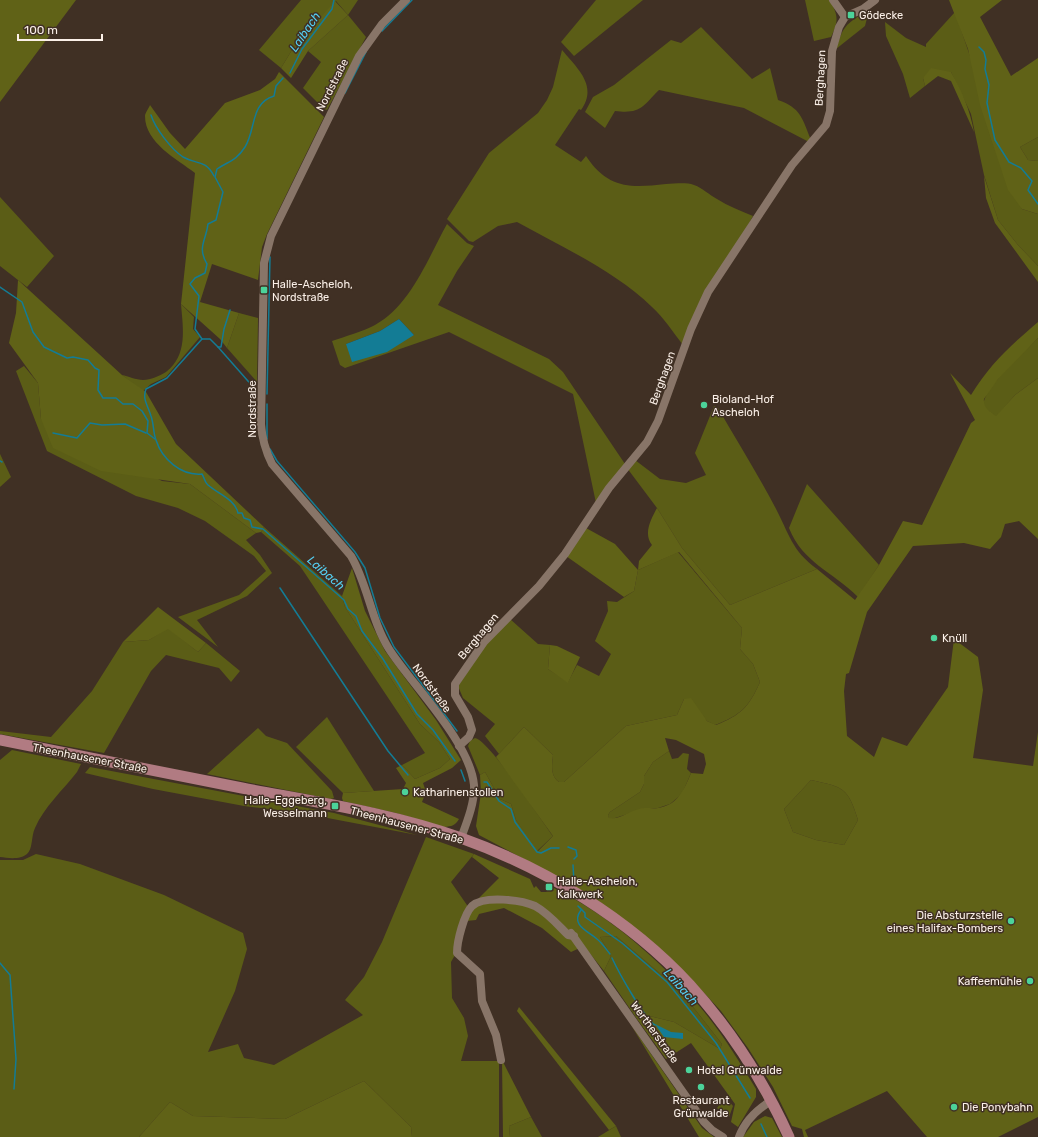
<svg xmlns="http://www.w3.org/2000/svg" width="1038" height="1137" font-family="Rubik,sans-serif">
<rect width="100%" height="100%" fill="#403024"/>
<g fill="#5b5d16" fill-rule="evenodd">
<polygon points="301,0 358,0 348,15 366,37 327,110 324,109 303,88 321,62 308,51 348,15 336,1 292,50 281,68 259,50"/>
<polygon points="596,0 643,0 574,56 561,42"/>
<path d="M 805,0 L 830,0 C 838,16 839,20 831,37 L 814,41 Z"/>
<polygon points="955,12 1022,209 1038,214 1038,266 1018,245 998,220 984,175 971,114 951,72 923,78 925,86 910,98 903,74 886,36 885,22 906,38 926,47 926,44"/>
<path d="M 863,13 L 868,14 L 865,26 L 836,49 C 843,27 844,26 863,13 Z"/>
<path d="M 701,27 L 752,79 L 770,68 L 778,100 C 801,108 802,118 811,140 L 809,142 L 744,108 L 659,90 C 642,107 641,114 615,111 L 605,128 L 585,112 L 593,97 L 614,85 L 671,40 L 681,43 Z"/>
<path d="M 562,50 C 578,69 598,86 581,110 L 579,109 L 555,145 L 581,162 L 586,156 C 608,189 630,188 666,184 C 675,184 685,182 694,185 C 703,188 709,195 717,199 C 728,206 741,211 753,216 L 683,345 C 673,332 664,318 652,307 C 615,271 562,247 517,222 L 498,226 L 473,242 L 469,241 L 447,219 L 489,153 L 538,113 L 547,100 L 553,87 Z"/>
<polygon points="1038,137 1038,161 1028,160 1020,147"/>
<polygon points="0,197 54,256 27,287 0,266"/>
<path d="M 447,224 L 467,243 L 474,246 L 457,271 L 438,305 L 549,359 L 563,372 L 625,464 L 596,503 L 573,394 L 449,332 L 345,368 L 340,365 L 332,341 C 346,336 362,332 375,325 C 411,305 428,258 447,224 ZM 399,319 L 414,335 L 346,344 L 380,331 Z"/>
<path d="M 181,304 L 194,317 L 193,329 L 200,337 L 166,377 L 151,384 L 143,391 L 122,375 C 128,376 136,380 143,380 C 151,380 159,376 166,372 C 188,355 183,329 181,304 Z"/>
<polygon points="239,313 258,318 257,382 227,348"/>
<path d="M 1038,338 L 1038,378 L 1015,395 L 996,417 L 984,407 C 979,391 1026,350 1038,338 Z"/>
<polygon points="24,366 38,383 41,419 162,481 190,484 256,533 246,540 260,555 272,573 247,596 197,620 218,647 178,617 239,595 266,571 254,556 205,521 178,508 136,496 47,451 16,371"/>
<path d="M 714,406 L 718,408 C 737,441 757,473 775,507 C 789,533 791,550 817,569 L 730,605 L 682,548 L 657,508 L 627,468 L 635,460 L 660,479 L 686,483 L 706,475 L 695,453 Z"/>
<polygon points="0,454 11,477 0,487"/>
<path d="M 807,484 L 879,565 L 858,597 C 832,571 803,563 789,528 Z"/>
<polygon points="264,527 342,596 345,607 420,724 439,742 450,759 440,768 415,779 402,765 425,753 300,566 261,532"/>
<path d="M 678,552 L 742,628 L 740,649 L 753,664 L 760,682 C 749,707 741,715 715,725 L 707,721 L 684,699 L 677,715 L 626,726 L 564,782 L 559,782 C 550,776 552,765 553,755 L 524,727 L 499,754 L 485,736 L 495,724 L 463,698 L 458,686 L 486,644 L 510,619 L 538,644 L 550,645 L 548,669 L 568,682 L 577,665 L 599,676 L 611,654 L 595,641 L 608,611 L 607,601 L 617,602 L 634,591 L 638,570 Z"/>
<polygon points="168,628 198,652 206,643 240,671 231,682 219,668 166,655 151,671 104,753 0,734 0,731 51,737 92,691 123,642 149,640"/>
<polygon points="327,717 374,791 343,793 296,747"/>
<polygon points="258,728 266,736 287,743 332,791 334,798 331,799 207,774"/>
<path d="M 475,738 C 489,740 541,820 553,836 L 537,851 L 516,820 L 511,804 L 500,799 L 485,772 L 480,775 L 468,746 L 470,741 Z"/>
<path d="M 12,750 L 81,764 L 77,772 C 63,790 44,807 35,828 C 31,836 33,849 27,854 C 20,860 8,858 0,857 L 0,760 Z"/>
<polygon points="669,751 672,759 678,758 683,753 689,754 687,769 691,773 682,794 670,804 658,808 646,808 612,819 609,819 608,815 610,812 640,792 644,784 644,776 653,762"/>
<polygon points="90,767 334,813 417,835 296,812 244,806 153,789 85,773"/>
<path d="M 811,780 C 843,787 848,787 858,820 L 844,845 L 816,840 L 793,832 L 784,809 Z"/>
<polygon points="426,837 474,854 451,882 469,908 455,955 451,962 452,998 464,1018 468,1036 461,1061 499,1061 499,1137 412,1137 411,1127 364,1081 285,1119 193,1116 170,1102 139,1137 0,1137 0,860 23,860 36,854 80,864 164,895 243,933 247,949 235,991 208,1052 238,1044 244,1058 274,1065 363,1015 345,1000 364,977 382,942"/>
<polygon points="616,936 663,976 690,1003 722,1044 720,1049 674,1022 641,1014 637,1019 604,971 611,956 600,937"/>
<polygon points="722,1097 727,1099 733,1106 729,1117 717,1108 720,1104 717,1100"/>
<polygon points="531,1117 542,1137 510,1137 509,1126"/>
<polygon points="616,1126 621,1137 598,1137"/>
</g>
<g fill="#606217" fill-rule="evenodd">
<polygon points="0,0 76,0 0,102"/>
<polygon points="949,0 1002,0 980,17 1011,76 1038,58 1038,137 1020,147 1028,160 1038,161 1038,214 1022,209 1008,190 980,105 968,49"/>
<polygon points="335,1 348,15 308,51 291,78 281,68 292,50"/>
<path d="M 931,68 L 951,72 C 962,91 970,110 974,132 L 951,81 L 938,76 L 925,86 L 923,78 Z"/>
<path d="M 279,72 L 324,117 L 267,234 L 262,247 L 258,280 L 212,264 L 200,302 L 239,313 L 227,348 L 220,339 L 181,304 L 195,173 C 177,159 145,143 145,116 C 145,113 149,108 150,105 L 170,133 L 185,149 L 225,103 L 260,90 L 275,79 Z"/>
<polygon points="984,176 998,220 1018,245 1038,266 1038,282 995,223 986,198"/>
<polygon points="18,280 122,375 146,392 176,444 264,527 261,532 256,533 190,484 101,471 53,448 41,419 38,383 9,343 16,313"/>
<path d="M 1038,322 L 1038,338 L 998,379 L 984,399 C 983,408 990,411 996,416 L 1015,395 L 1038,378 L 1038,539 L 1019,521 L 1005,524 L 1001,537 L 990,549 L 964,543 L 913,546 L 867,612 L 849,673 L 846,674 L 844,691 L 847,736 L 874,757 L 882,737 L 907,746 L 948,687 L 954,639 L 978,657 L 983,690 L 973,758 L 1033,766 L 1038,732 L 1038,1117 L 998,1137 L 927,1137 L 887,1091 L 805,1130 L 808,1137 L 804,1137 L 802,1129 L 792,1126 L 773,1087 L 748,1048 L 721,1011 L 691,979 L 524,859 L 479,835 L 476,826 L 481,793 L 480,775 L 485,772 L 500,799 L 511,804 L 516,820 L 538,851 L 553,836 L 496,757 L 524,727 L 553,755 C 552,765 550,776 559,782 L 564,782 L 626,726 L 677,715 L 684,699 L 691,698 L 707,721 L 716,725 C 741,715 749,707 760,682 L 753,664 L 740,649 L 742,628 L 679,552 L 638,570 L 634,591 L 624,597 L 566,556 L 586,528 L 615,544 L 638,570 L 639,561 L 652,545 C 643,534 651,519 657,508 L 682,548 L 730,605 L 817,569 L 855,600 L 879,565 L 903,521 L 922,525 L 971,423 L 975,420 L 950,373 L 971,395 C 990,364 1010,346 1038,322 ZM 665,738 L 676,740 L 704,754 L 706,764 L 703,774 L 691,773 C 684,790 678,805 658,808 C 652,809 645,807 639,809 C 629,811 620,820 609,818 L 608,815 L 610,812 L 640,792 L 644,784 L 644,776 L 653,762 L 669,751 ZM 811,780 C 843,787 848,787 858,820 L 844,845 L 816,840 L 793,832 L 784,809 Z"/>
<path d="M 352,568 L 365,611 L 385,651 L 436,720 L 461,760 L 452,768 L 423,783 L 426,792 L 422,802 L 459,819 C 455,826 452,826 444,827 L 396,813 L 343,801 L 342,798 L 343,793 L 403,789 L 406,783 L 396,768 L 402,765 L 415,779 L 440,768 L 450,759 L 439,742 L 420,724 L 345,607 L 342,596 Z"/>
<polygon points="158,607 206,643 198,652 168,629 149,640 123,642"/>
<polygon points="550,645 557,646 580,657 568,683 548,669"/>
<path d="M 474,854 L 530,879 L 534,888 L 536,886 L 541,892 L 546,892 L 552,887 C 609,915 660,960 701,1008 C 722,1033 739,1061 756,1089 L 756,1097 L 738,1127 L 731,1122 L 735,1104 L 691,1043 L 666,1059 L 637,1019 L 641,1014 L 674,1022 L 720,1049 L 722,1044 L 690,1003 L 663,976 L 616,936 L 600,937 L 611,956 L 604,971 L 584,946 L 571,952 L 542,928 L 504,908 L 479,914 L 476,920 L 466,921 L 469,908 L 499,878 L 472,857 Z"/>
<polygon points="519,1007 616,1126 609,1130 517,1011"/>
<polygon points="631,1025 702,1128 714,1137 699,1137"/>
<polygon points="502,1060 531,1117 509,1126 510,1137 503,1137"/>
<polygon points="364,1081 411,1127 412,1137 139,1137 170,1102 193,1116 285,1119"/>
<polygon points="765,1116 772,1118 782,1137 743,1137 754,1122"/>
</g>
<g fill="#137c95">
<polygon points="399,319 414,335 387,352 352,362 346,344 380,331"/>
<polygon points="655,1024 671,1032 683,1033 683,1039 664,1037"/>
</g>
<g fill="none" stroke-linecap="round" stroke-linejoin="round">
<g stroke="#137c95" stroke-width="1.5">
<polyline points="382,31 412,0"/>
<polyline points="979,47 984,52 986,60 985,69 989,85 987,103 995,140 1009,162 1021,168 1032,181 1028,190 1038,204"/>
<polyline points="290,73 302,49 332,9 334,0"/>
<path d="M 283,78 L 276,86 L 274,96 C 250,103 256,130 245,147 C 236,161 229,161 217,169 L 215,177 L 223,192 L 216,220 L 208,224 C 206,241 197,247 207,264 L 205,273 L 195,278 L 190,284 L 199,296 L 195,329 L 202,339 L 167,378 L 146,389 C 142,399 148,406 151,416 C 154,424 153,433 156,440 C 162,459 181,476 202,474 C 204,477 205,483 208,485 C 218,494 235,499 238,513 L 242,513 L 244,518 L 250,520 L 252,527 L 263,529 L 344,600 L 348,609 L 356,616 L 362,631 L 383,659 L 417,714 L 433,730 L 455,761"/>
<polyline points="345,93 366,52"/>
<path d="M 151,115 C 155,128 171,149 183,157 C 197,165 205,159 214,176"/>
<polyline points="0,287 22,302 33,332 44,347 67,358 73,357 88,360 95,368 99,370 98,390 103,398 116,398 123,404 133,404 142,411 148,421 147,433 155,439"/>
<polyline points="202,339 210,339 218,347 221,347 224,329 230,310"/>
<polyline points="218,347 255,389"/>
<polyline points="267,394 270,257"/>
<polyline points="267,404 267,439"/>
<polyline points="53,433 77,438 90,423 102,425 125,424 146,433"/>
<polyline points="270,449 277,461 355,552 365,568 380,618 394,647 457,731"/>
<polyline points="0,461 2,462"/>
<polyline points="280,588 388,751 408,775"/>
<polyline points="461,770 465,781"/>
<polyline points="484,782 487,782 499,801 511,809 515,822 537,852 541,853 551,848 559,848"/>
<polyline points="568,847 576,850 577,856 574,859"/>
<polyline points="573,865 574,882"/>
<polyline points="578,906 585,913 585,917 622,943 667,982 716,1043 750,1098"/>
<path d="M 581,910 C 570,925 588,931 597,939 C 602,943 606,949 610,954"/>
<path d="M 612,958 C 618,971 645,1020 655,1025"/>
<polyline points="0,963 10,975 16,1059 14,1089"/>
<polyline points="761,1124 767,1137"/>
</g>
<g stroke="#887568" stroke-width="8">
<path d="M 406,0 L 382,24 L 359,56 L 271,236 L 264,263 L 261,424 C 262,439 265,450 272,464 L 351,556 C 368,585 371,620 389,649 C 412,685 470,742 474,785 C 475,802 467,822 461,838"/>
<polyline points="833,0 845,17"/>
<polyline points="459,746 469,737 472,730 468,717 455,695 455,684 484,642 539,586 565,554 609,488 647,442 658,421 691,329 708,292 792,165 826,125 830,111 832,51 839,27 845,17 863,9 875,0"/>
<polyline points="571,933 704,1122 712,1130 723,1137"/>
<path d="M 501,1060 L 496,1035 L 482,1001 L 480,974 L 457,953 C 457,941 464,914 472,906 C 484,895 522,900 535,906 C 548,913 558,925 568,935 L 574,936"/>
<path d="M 739,1137 C 745,1121 756,1110 771,1101"/>
</g>
<path stroke="#b17b82" stroke-width="11" d="M 0,740 C 81,756 162,772 242,788 C 315,802 391,813 461,838 C 545,868 629,919 690,985 C 731,1030 764,1082 789,1137"/>
</g>
<g fill="#4cd39a" stroke="#403024" stroke-width="1.5">
<rect x="847" y="11" width="8" height="8" rx="2"/>
<rect x="260" y="286" width="8" height="8" rx="2"/>
<circle cx="704" cy="405" r="4"/>
<circle cx="934" cy="638" r="4"/>
<circle cx="405" cy="792" r="4"/>
<rect x="331" y="802" width="8" height="8" rx="2"/>
<rect x="545" y="883" width="8" height="8" rx="2"/>
<circle cx="1011" cy="921" r="4"/>
<circle cx="1030" cy="981" r="4"/>
<circle cx="689" cy="1070" r="4"/>
<circle cx="701" cy="1087" r="4"/>
<circle cx="954" cy="1107" r="4"/>
</g>
<g text-anchor="middle" stroke-width="3" stroke-linejoin="round" paint-order="stroke">
<g font-size="11" fill="#fbf0e8" stroke="#403024" text-anchor="start">
<text x="859" y="19">Gödecke</text>
<text x="272" y="288">Halle-Ascheloh,<tspan x="272" dy="13">Nordstraße</tspan></text>
<text x="712" y="403">Bioland-Hof<tspan x="712" dy="13">Ascheloh</tspan></text>
<text x="942" y="642">Knüll</text>
<text x="413" y="796">Katharinenstollen</text>
<text x="327" y="804" text-anchor="end">Halle-Eggeberg,<tspan x="327" dy="13">Wesselmann</tspan></text>
<text x="557" y="885">Halle-Ascheloh,<tspan x="557" dy="13">Kalkwerk</tspan></text>
<text x="1003" y="919" text-anchor="end">Die Absturzstelle<tspan x="1003" dy="13">eines Halifax-Bombers</tspan></text>
<text x="1022" y="985" text-anchor="end">Kaffeemühle</text>
<text x="697" y="1074">Hotel Grünwalde</text>
<text x="701" y="1104" text-anchor="middle">Restaurant<tspan x="701" dy="13">Grünwalde</tspan></text>
<text x="962" y="1111">Die Ponybahn</text>
</g>
<g font-size="11" fill="#fbf0e8" stroke="#403024">
<text transform="translate(820 78) rotate(-87)" y="4">Berghagen</text>
<text transform="translate(332 85) rotate(-63)" y="4">Nordstraße</text>
<text transform="translate(662 378) rotate(-70)" y="4">Berghagen</text>
<text transform="translate(252 409) rotate(-90)" y="4">Nordstraße</text>
<text transform="translate(478 636) rotate(-50)" y="4">Berghagen</text>
<text transform="translate(432 688) rotate(54)" y="4">Nordstraße</text>
<text transform="translate(90 758) rotate(11)" y="4">Theenhausener Straße</text>
<text transform="translate(407 825) rotate(15)" y="4">Theenhausener Straße</text>
<text transform="translate(655 1032) rotate(54)" y="4">Wertherstraße</text>
</g>
<g font-size="12" font-style="italic" fill="#55d0f3" stroke="#403024">
<text transform="translate(305 32) rotate(-56)" y="4">Laibach</text>
<text transform="translate(326 573) rotate(41)" y="4">Laibach</text>
<text transform="translate(681 987) rotate(48)" y="4">Laibach</text>
</g>
</g>
<path d="M18 34v6h84v-6" fill="none" stroke="#fbf0e8" stroke-width="2"/>
<text x="24" y="34" font-size="12" fill="#fbf0e8" stroke="#403024" stroke-width="3" paint-order="stroke">100 m</text>
</svg>
